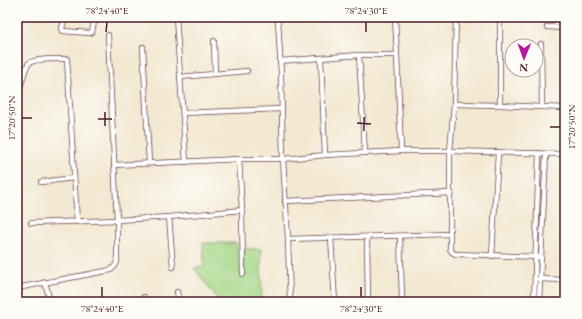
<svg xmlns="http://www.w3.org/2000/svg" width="582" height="319" font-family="'EB Garamond',serif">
<rect width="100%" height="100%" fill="#fdfcf7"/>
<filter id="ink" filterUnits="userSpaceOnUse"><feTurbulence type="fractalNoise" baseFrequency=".025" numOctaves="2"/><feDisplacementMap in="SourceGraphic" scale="8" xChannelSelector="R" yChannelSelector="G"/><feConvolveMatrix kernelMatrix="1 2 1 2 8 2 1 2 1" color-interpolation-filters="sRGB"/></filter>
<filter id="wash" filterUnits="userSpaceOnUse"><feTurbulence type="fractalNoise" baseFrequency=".012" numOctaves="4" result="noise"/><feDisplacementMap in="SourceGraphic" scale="16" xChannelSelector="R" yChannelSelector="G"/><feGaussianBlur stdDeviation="0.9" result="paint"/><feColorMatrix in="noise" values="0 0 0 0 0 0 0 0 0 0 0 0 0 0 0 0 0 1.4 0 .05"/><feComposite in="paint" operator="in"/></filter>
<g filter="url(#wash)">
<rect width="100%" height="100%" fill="#f3e8d1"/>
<polygon fill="#a4d686" stroke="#777a58" points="203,243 237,243 237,249 261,249 262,301 255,302 220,302 194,268 204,267"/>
</g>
<g filter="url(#ink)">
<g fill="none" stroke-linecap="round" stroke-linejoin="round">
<defs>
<g id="minor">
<polyline points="65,17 62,28 63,31 90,33 92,32 95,17"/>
<polyline points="176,17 186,162"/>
<path d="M 286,17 C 283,17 280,17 278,20 L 281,74 L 283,159 L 288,239 L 290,302"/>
<polyline points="395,17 397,55 401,151"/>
<polyline points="456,17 454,104 450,151 450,249 452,252 455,254 541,257"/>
<polyline points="547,27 565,28"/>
<polyline points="214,41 215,74"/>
<polyline points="541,44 542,107"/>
<polyline points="143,47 149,163"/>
<polyline points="359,55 365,153"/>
<polyline points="321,59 325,155"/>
<polyline points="280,61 359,55 397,55"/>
<polyline points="180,77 247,71"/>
<path d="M 18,97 C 20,89 24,69 29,63 C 35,58 59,59 67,59 L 77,222"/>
<polyline points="454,104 500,105 500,17"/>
<polyline points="500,105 565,108"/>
<polyline points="183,113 281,109"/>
<polyline points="239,159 242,210 243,274"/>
<polyline points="114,165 239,159 283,159 325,155 401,151 450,151 565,154"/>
<polyline points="41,182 74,178"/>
<polyline points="17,190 20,192 17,198"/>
<polyline points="285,201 451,193"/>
<polyline points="31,223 117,220 169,217"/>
<polyline points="400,236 402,298 404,302"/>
<polyline points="367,237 368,302"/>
<polyline points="331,238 335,302"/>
<polyline points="288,239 450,234"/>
<polyline points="492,256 498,153"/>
<polyline points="173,267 169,217 242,210"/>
<polyline points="539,279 565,280"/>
<polyline points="45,282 50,302"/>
<polyline points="17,288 111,270 115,266 117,262 117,220 108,35"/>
<polyline points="177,292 179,302"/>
<polyline points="144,297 145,302"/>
<polyline points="534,302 539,153"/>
<polyline points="539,302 546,154"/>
</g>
</defs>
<use href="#minor" stroke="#633d44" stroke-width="6"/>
<use href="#minor" stroke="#fff" stroke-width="4.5"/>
</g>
</g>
<path fill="none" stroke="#4a1f2b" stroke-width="1.5" d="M 106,32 L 107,22M 366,32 L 366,22M 22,118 L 32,118M 98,119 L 112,119M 357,123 L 371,124M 105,126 L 105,112M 550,127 L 560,127M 364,131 L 364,117M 102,297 L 102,287M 361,297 L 361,287"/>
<rect width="582" height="319" fill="none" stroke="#fdfcf7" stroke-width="44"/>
<g transform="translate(524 58) rotate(181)"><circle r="19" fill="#fdfcf7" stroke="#b5a4a5"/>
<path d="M0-3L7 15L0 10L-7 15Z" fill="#b5179e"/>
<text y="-6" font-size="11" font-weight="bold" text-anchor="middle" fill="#4a1f2b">N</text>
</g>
<rect x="22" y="22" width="538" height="275" fill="none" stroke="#4a1f2b" stroke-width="1.5"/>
<g font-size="10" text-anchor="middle" fill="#4a1f2b">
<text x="107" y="14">78°24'40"E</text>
<text x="366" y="14">78°24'30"E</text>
<text transform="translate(11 118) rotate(-90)" y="4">17°20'50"N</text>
<text transform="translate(571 127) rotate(-90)" y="4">17°20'50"N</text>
<text x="102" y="312">78°24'40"E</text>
<text x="361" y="312">78°24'30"E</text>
</g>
</svg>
